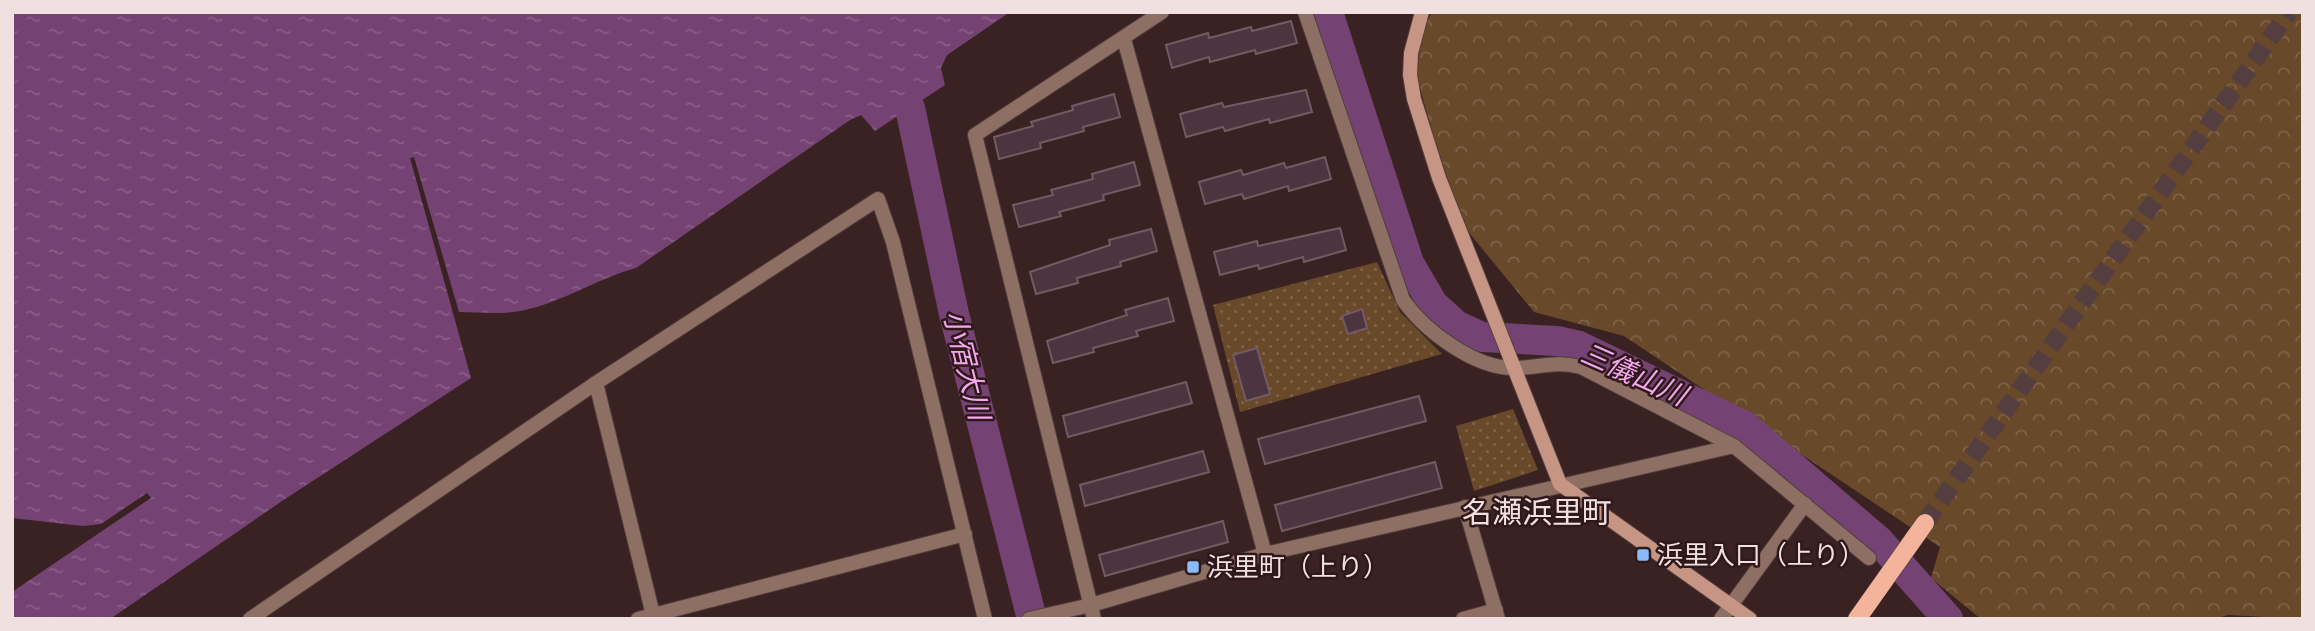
<svg xmlns="http://www.w3.org/2000/svg" width="2315" height="631" font-family="'Titillium Web','Noto Sans JP',sans-serif">
<defs>
<pattern id="green-dots" width="8" height="8" patternUnits="userSpaceOnUse" patternTransform="scale(1.75)"><rect width="8" height="8" fill="#68492a"/><path d="M2 2h.1M6 6h.1" fill="none" stroke="#7e6349" stroke-width="1.8" stroke-linecap="round"/></pattern>
<pattern id="forest-crowns" width="20" height="18" patternUnits="userSpaceOnUse" patternTransform="scale(1.75)"><rect width="20" height="18" fill="#68492a"/><path d="M2 6a3 3 0 1 1 6 0M12 15a3 3 0 1 1 6 0" fill="none" stroke="#7e6349"/></pattern>
<pattern id="water-ripples" width="26" height="14" patternUnits="userSpaceOnUse" patternTransform="scale(1.75)"><rect width="26" height="14" fill="#754373"/><path d="M2 4q2-2 4 0t4 0M15 11q2-2 4 0t4 0" fill="none" stroke="#895e87"/></pattern>
</defs>
<rect width="100%" height="100%" fill="#3a2223"/>
<g fill="url(#green-dots)">
<polygon points="1377,262 1400,312 1442,354 1240,412 1213,305"/>
<polygon points="1513,409 1538,470 1474,491 1456,426"/>
</g>
<polygon fill="url(#forest-crowns)" points="1432,12 2303,12 2303,619 2228,615 2215,619 1981,619 1931,578 1940,547 1624,336 1534,312 1453,213 1411,53"/>
<path fill="url(#water-ripples)" d="M 12,12 L 1010,12 L 947,55 L 941,68 L 945,85 L 875,131 L 861,115 L 850,120 L 636,268 C 595,279 557,306 514,312 C 496,314 477,312 459,312 L 414,157 L 410,158 L 471,378 L 285,499 L 110,619 L 12,619 L 12,592 L 151,498 L 147,493 L 101,524 L 83,526 L 12,518 Z"/>
<g fill="none" stroke-linecap="round" stroke-linejoin="round">
<g stroke="#754373" stroke-width="30">
<polyline points="1328,12 1409,263 1433,304 1456,325 1482,337 1557,341 1579,346 1745,426 1879,541 1948,619"/>
<polyline points="910,108 954,314 1032,619"/>
</g>
</g>
<g fill="#4d353f" stroke="#735a64" stroke-width="2">
<polygon points="1291,21 1297,43 1256,54 1255,50 1210,62 1209,57 1172,68 1166,45 1208,33 1209,38 1251,27 1252,31"/>
<polygon points="1306,90 1312,112 1270,123 1269,119 1225,131 1223,127 1186,137 1180,114 1222,103 1224,107"/>
<polygon points="1114,94 1120,117 1083,127 1084,131 1040,143 1041,148 999,159 994,137 1033,126 1031,122 1073,110 1072,106"/>
<polygon points="1325,157 1331,179 1289,191 1288,186 1244,199 1242,194 1205,204 1199,182 1241,170 1243,175 1284,163 1286,168"/>
<polygon points="1134,162 1140,185 1103,195 1104,200 1059,212 1061,216 1019,227 1013,205 1053,195 1051,190 1093,179 1092,174"/>
<polygon points="1340,228 1346,250 1304,262 1303,257 1259,269 1258,265 1220,275 1214,252 1257,241 1258,246"/>
<polygon points="1151,229 1157,251 1120,262 1121,266 1077,278 1078,283 1036,294 1030,272 1110,245 1109,240"/>
<polygon points="1168,298 1174,321 1136,331 1138,336 1093,348 1094,352 1053,363 1047,341 1127,315 1125,310"/>
<polygon points="1362,309 1367,328 1348,334 1342,316"/>
<polygon points="1257,348 1270,394 1246,401 1233,355"/>
<polygon points="1186,382 1192,403 1068,437 1063,416"/>
<polygon points="1419,396 1426,421 1265,464 1258,439"/>
<polygon points="1203,451 1209,472 1085,506 1080,485"/>
<polygon points="1435,462 1442,488 1282,531 1275,505"/>
<polygon points="1223,521 1228,542 1105,576 1099,555"/>
</g>
<g fill="none" stroke-linecap="round" stroke-linejoin="round">
<polyline stroke="#553e3f" stroke-width="18" stroke-dasharray="18 9" stroke-linecap="butt" points="1925,523 2289,12"/>
<defs>
<g id="street">
<path d="M 1305,12 L 1403,300 C 1425,331 1476,370 1517,368 C 1542,367 1555,361 1581,367 L 1734,446 L 1869,558"/>
<polyline points="1124,39 1265,554"/>
<polyline points="596,383 654,619"/>
<polyline points="1465,507 1498,619"/>
<polyline points="250,619 596,383 878,199 893,242 985,619"/>
<polyline points="638,619 965,534"/>
<polyline points="1029,619 1091,605 1265,554 1734,446"/>
<polyline points="1094,619 975,135 1162,12"/>
<polyline points="1463,619 1496,610"/>
<polyline points="1721,619 1805,504"/>
</g>
<polyline id="secondary" points="1422,12 1411,53 1410,75 1414,99 1439,178 1560,484 1750,619"/>
<polyline id="primary" points="1857,619 1925,523"/>
</defs>
<use href="#street" stroke="#533d3d" stroke-width="16"/>
<use href="#secondary" stroke="#533d3d" stroke-width="16"/>
<use href="#primary" stroke="#533d3d" stroke-width="19"/>
<use href="#street" stroke="#8e6f63" stroke-width="14"/>
<use href="#secondary" stroke="#c79583" stroke-width="14"/>
<use href="#primary" stroke="#f4b39b" stroke-width="18"/>
</g>
<g fill="#88bafc" stroke="#2f1819" stroke-width="2.5">
<rect x="1636" y="548" width="14" height="14" rx="3.5"/>
<rect x="1186" y="560" width="14" height="14" rx="3.5"/>
</g>
<g text-anchor="middle" stroke-width="5" stroke-linejoin="round" paint-order="stroke">
<g font-size="26" fill="#f0e0e0" stroke="#2f1819" text-anchor="start">
<text x="1657" y="564">浜里入口（上り）</text>
<text x="1207" y="576">浜里町（上り）</text>
</g>
<g font-size="28" font-style="italic" fill="#f2a6ee" stroke="#2f1819">
<text transform="translate(967 365) rotate(76)" y="10">小宿大川</text>
<text transform="translate(1634 374) rotate(24)" y="10">三儀山川</text>
</g>
<g font-size="30" fill="#f0e0e0" stroke="#2f1819">
<text x="1537" y="523">名瀬浜里町</text>
</g>
</g>
<rect width="2315" height="631" fill="none" stroke="#f0e0e0" stroke-width="28"/>
</svg>
